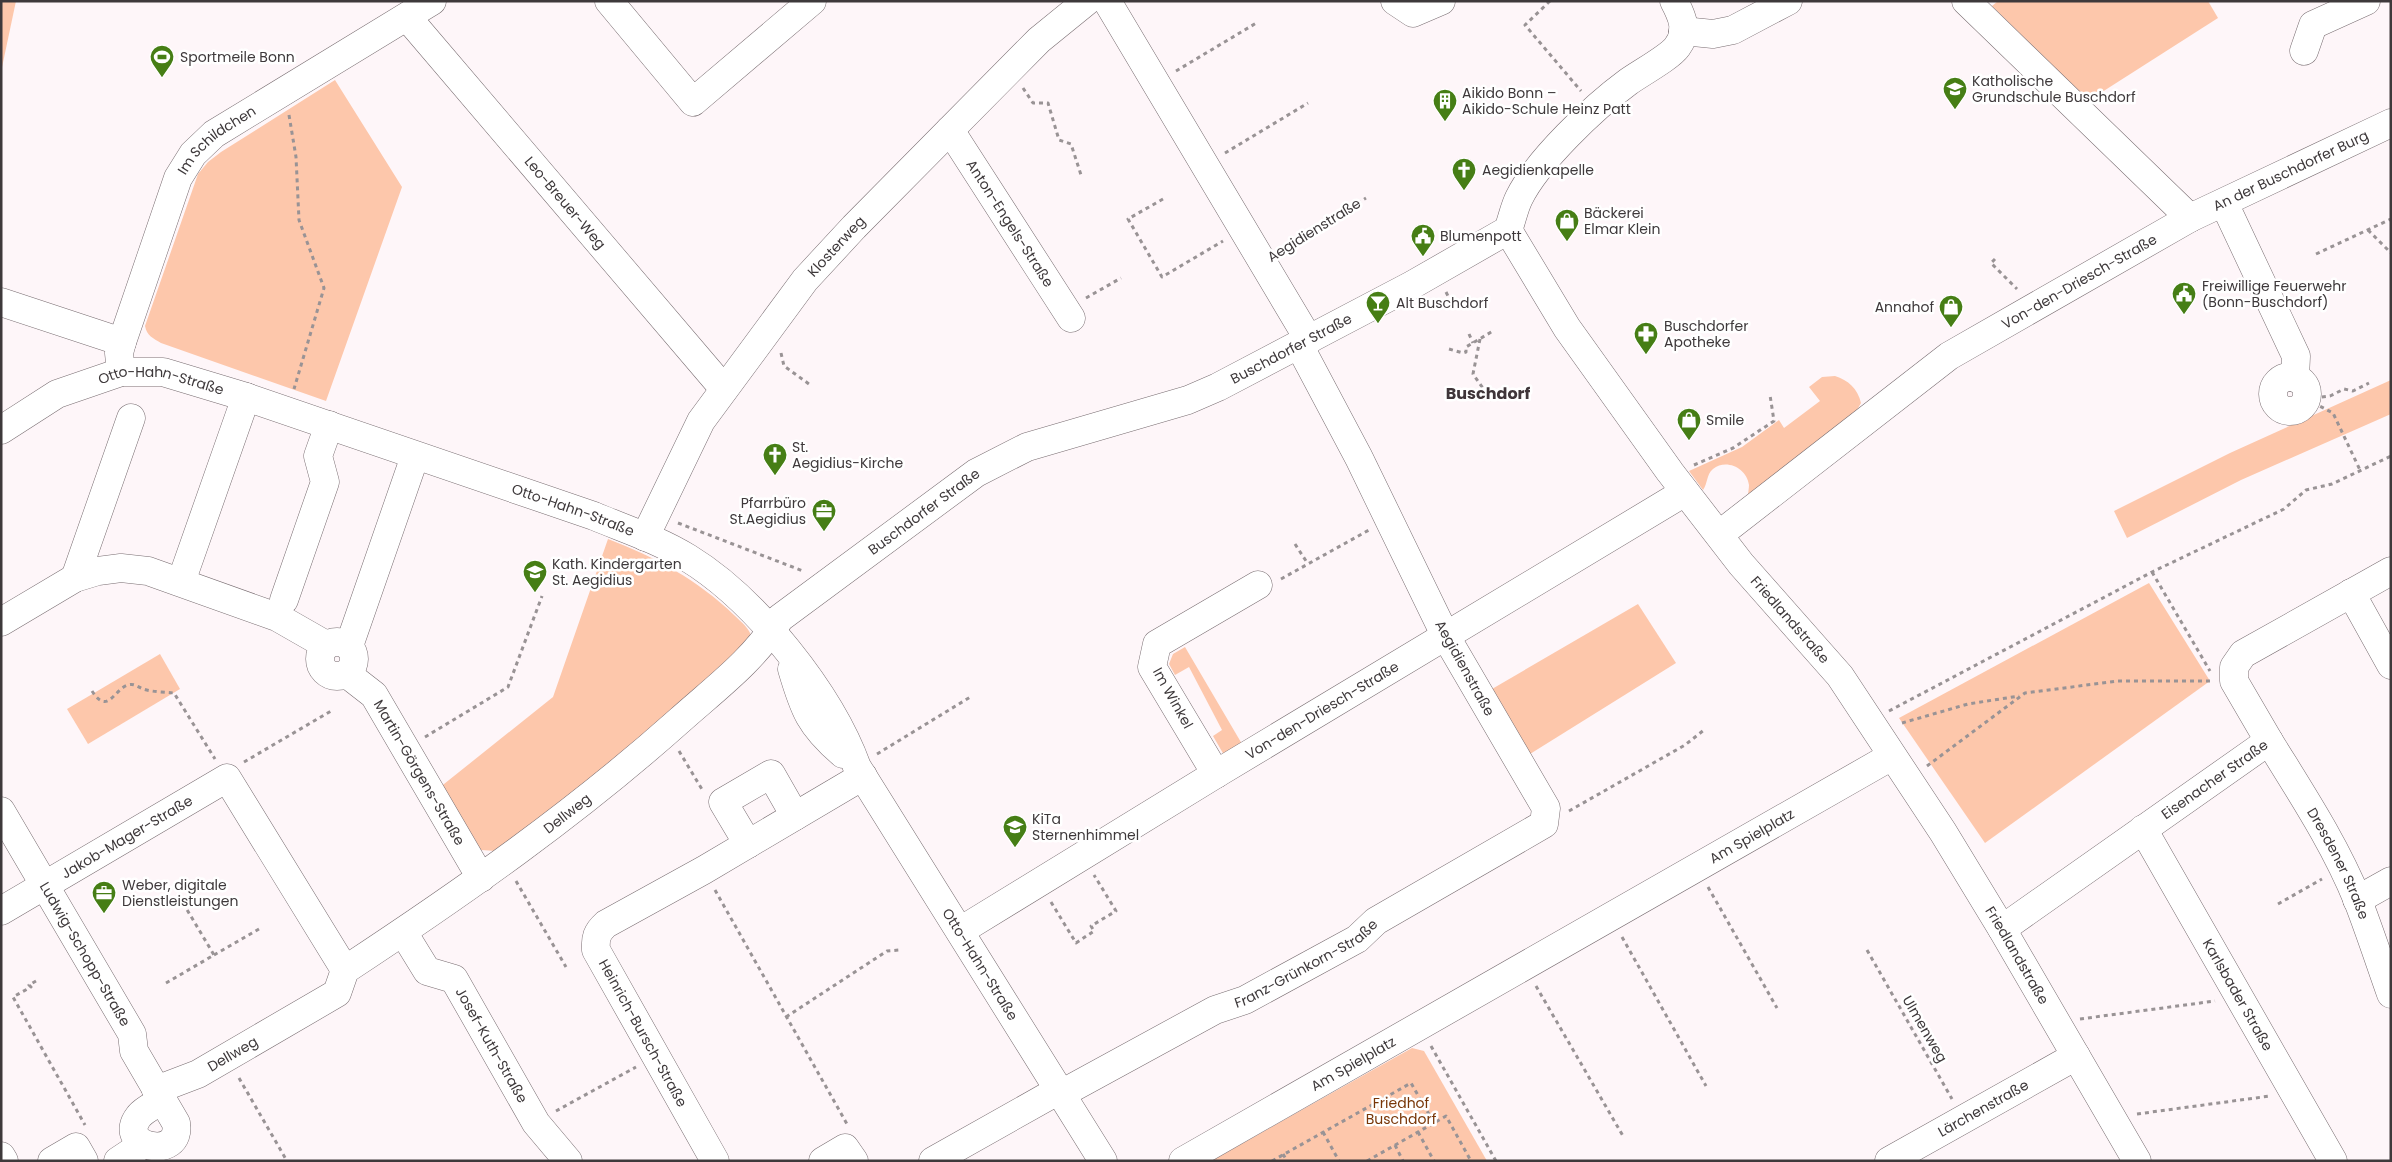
<svg xmlns="http://www.w3.org/2000/svg" width="2392" height="1162" font-family="Poppins,sans-serif">
<rect width="100%" height="100%" fill="#fef6f9"/>
<g fill="#fdc7ab">
<polygon points="1,1 16,1 1,72"/>
<polygon points="1998,1 2208,1 2218,18 2088,101 1992,6"/>
<path d="M 335,80 L 402,187 L 326,401 L 161,343 C 153,338 147,336 145,326 L 198,174 L 208,162 L 221,152 Z"/>
<path d="M 1835,376 C 1848,380 1858,389 1861,403 L 1857,410 L 1748,496 C 1748,493 1749,488 1749,485 C 1747,468 1726,458 1713,469 C 1706,475 1708,483 1703,490 L 1689,471 L 1742,447 L 1779,420 L 1784,428 L 1820,401 L 1809,387 L 1822,377 Z"/>
<polygon points="2391,380 2391,414 2241,480 2127,538 2114,511 2230,453"/>
<path d="M 608,539 C 655,557 698,580 734,615 C 741,622 750,628 752,639 L 613,763 L 496,851 L 481,850 L 475,846 L 439,788 L 553,697 Z"/>
<polygon points="2149,583 2210,681 1985,843 1899,718"/>
<polygon points="1638,604 1676,663 1530,754 1492,689"/>
<polygon points="1185,647 1242,744 1224,755 1213,736 1222,730 1189,667 1175,675 1169,664 1173,654"/>
<polygon points="160,654 180,689 88,744 67,709"/>
<polygon points="1412,1048 1424,1051 1487,1161 1211,1161"/>
</g>
<g fill="none" stroke-linecap="round" stroke-linejoin="round">
<defs>
<g id="minor">
<polyline points="609,1 693,102 812,1"/>
<polyline points="1107,1 1309,340"/>
<polyline points="1395,1 1413,13 1441,1"/>
<polyline points="1966,1 2190,218"/>
<path id="s1" d="M 407,17 L 724,389"/>
<polyline points="1683,31 1713,34 1733,30 1788,1"/>
<polyline points="2304,51 2313,25 2366,1"/>
<path id="s2" d="M 950,130 L 1071,318"/>
<polyline points="2224,203 2296,356 2295,378"/>
<path id="s3" d="M 1508,230 L 1567,328 L 1670,472 L 1741,564 L 1840,676 L 1943,832 L 2002,929 L 2137,1161"/>
<polyline points="1,302 122,342"/>
<path id="s4" d="M 121,372 L 119,353 L 122,342 L 178,178 L 193,154 L 214,134 L 432,1"/>
<circle cx="2290" cy="394" r="17"/>
<path id="s5" d="M 1,430 L 57,394 L 121,372 L 163,372 L 246,397 L 594,516 C 625,529 659,540 688,558 C 755,599 830,693 857,767 L 1103,1161"/>
<path id="s6" d="M 1720,534 L 1949,356 L 2190,218 L 2391,123"/>
<path id="s7" d="M 645,537 L 701,421 L 805,280 L 854,227 L 1039,40 L 1087,1"/>
<polyline points="75,578 131,418"/>
<polyline points="181,582 246,397"/>
<polyline points="2351,593 2391,665"/>
<polyline points="284,600 325,482 318,456 329,425"/>
<polyline points="1,622 75,578 98,571 121,568 148,571 277,617 326,645"/>
<circle cx="337" cy="659" r="17"/>
<polyline points="349,646 415,456"/>
<path d="M 792,669 C 804,710 810,726 843,754"/>
<path id="s8" d="M 347,674 L 374,695 L 481,878"/>
<path id="s9" d="M 2269,741 C 2301,793 2335,844 2358,901 C 2370,932 2380,963 2391,994"/>
<polyline points="1216,774 1152,667 1157,644 1258,585"/>
<path id="s10" d="M 1,811 L 132,1034 L 134,1051 L 176,1123 C 183,1162 114,1147 139,1116 C 145,1109 155,1105 162,1100"/>
<path id="s11" d="M 2143,829 L 2333,1161"/>
<polyline points="748,844 723,802 771,774 795,816"/>
<polyline points="2357,900 2391,881"/>
<path id="s12" d="M 1,911 L 227,778 L 345,970"/>
<path id="s13" d="M 2002,929 L 2269,741 L 2234,681 L 2234,667 L 2243,654 L 2391,571"/>
<path id="s14" d="M 960,931 L 1216,774 L 1685,492"/>
<path id="s15" d="M 403,932 L 427,971 L 454,979 L 536,1123 L 568,1161"/>
<path id="s16" d="M 156,1090 L 198,1074 L 337,993 L 345,970 C 462,893 576,813 680,720 C 717,687 754,660 780,618 L 976,473 L 1027,447 L 1188,400 L 1218,387 L 1412,285 L 1508,230 C 1512,220 1514,208 1519,198 C 1537,161 1594,107 1628,82 C 1639,74 1670,57 1677,47 C 1689,31 1682,16 1674,1"/>
<path id="s17" d="M 1061,1094 L 1215,1010 L 1245,1000 L 1357,939 L 1376,921 L 1544,824 L 1546,808 L 1445,635 L 1359,458 L 1299,345"/>
<polyline points="1,1156 4,1161"/>
<polyline points="52,1161 76,1147 84,1161"/>
<polyline points="118,1161 142,1145"/>
<path d="M 715,1161 L 596,950 C 595,938 597,932 606,924 L 704,870 L 863,776"/>
<polyline points="823,1161 845,1148 854,1161"/>
<polyline points="933,1161 1059,1090"/>
<path id="s18" d="M 1183,1161 L 1892,756"/>
<path id="s19" d="M 1889,1161 L 2076,1056"/>
</g>
</defs>
<use href="#minor" stroke="#786d71" stroke-width="29"/>
<g stroke="#999395" stroke-width="3" stroke-dasharray="4 4" stroke-linecap="butt">
<polyline points="1550,1 1525,25 1581,91"/>
<polyline points="1176,71 1258,22"/>
<polyline points="1023,88 1033,103 1048,103 1059,140 1071,144 1082,178"/>
<polyline points="289,115 296,157 299,220 324,288 294,389"/>
<polyline points="1225,153 1308,103"/>
<polyline points="1163,199 1128,219 1162,277 1223,241"/>
<polyline points="2368,230 2391,253"/>
<polyline points="1282,249 1366,198"/>
<polyline points="2316,254 2391,219"/>
<polyline points="1995,259 1991,263 2017,289"/>
<polyline points="1446,292 1450,300"/>
<polyline points="1086,298 1121,278"/>
<polyline points="1469,334 1473,343"/>
<polyline points="1480,339 1473,374 1492,401"/>
<polyline points="1449,349 1463,353 1466,352 1466,347 1493,331"/>
<polyline points="781,353 784,366 809,384"/>
<polyline points="2306,399 2333,413 2360,470"/>
<polyline points="2306,399 2330,396 2344,389 2353,391 2369,383"/>
<polyline points="1694,465 1733,448 1774,421 1770,395"/>
<polyline points="678,523 803,571"/>
<polyline points="1295,544 1308,564"/>
<polyline points="2152,572 2210,671"/>
<polyline points="1281,579 1369,530"/>
<path d="M 92,691 C 108,716 114,689 128,685 C 134,683 138,687 143,689 C 152,692 164,692 174,693 L 215,759"/>
<polyline points="1889,711 2152,572 2284,509 2306,490 2332,484 2391,456"/>
<polyline points="1902,723 1968,704 2019,696"/>
<polyline points="425,737 508,687 542,596"/>
<polyline points="679,751 703,791"/>
<polyline points="877,754 972,696"/>
<polyline points="244,762 331,711"/>
<polyline points="1927,766 2025,693 2118,681 2210,681"/>
<polyline points="1569,811 1685,745 1704,730"/>
<polyline points="516,881 566,967"/>
<polyline points="1708,887 1777,1008"/>
<polyline points="715,890 847,1124"/>
<polyline points="1051,902 1076,943 1094,931 1091,926 1116,911 1094,875"/>
<polyline points="2278,904 2322,879"/>
<polyline points="1622,937 1706,1086"/>
<polyline points="1867,950 1952,1099"/>
<polyline points="214,955 259,929"/>
<polyline points="36,981 29,985 31,987 13,997 85,1125"/>
<polyline points="166,983 214,955 186,908"/>
<polyline points="1536,986 1623,1136"/>
<polyline points="786,1017 887,951 899,950"/>
<polyline points="2080,1019 2215,1001"/>
<polyline points="1431,1046 1496,1161"/>
<polyline points="239,1078 287,1161"/>
<polyline points="556,1111 636,1067"/>
<polyline points="2137,1114 2270,1096"/>
<polyline points="1323,1132 1339,1161"/>
<polyline points="1418,1132 1434,1161"/>
<polyline points="1395,1145 1403,1161"/>
<polyline points="1283,1154 1287,1161"/>
<polyline points="1272,1161 1411,1083 1434,1123 1446,1116 1471,1161"/>
<polyline points="1367,1161 1434,1123"/>
</g>
<use href="#minor" stroke="#fff" stroke-width="28"/>
</g>
<defs>
<symbol id="stadium-pin" viewBox="-11 -11 22 30"><path d="M0 17L-7.5 6A9.5 9.5 0 1 1 7.5 6Z" fill="#467e15" stroke="#fff"/><path d="M0-5a6.5 5 0 1 0 0 10a6.5 5 0 1 0 0-10ZM-3.5-1.8h7v3.6h-7Z" fill="#fff"/></symbol>
<symbol id="school-pin" viewBox="-11 -11 22 30"><path d="M0 17L-7.5 6A9.5 9.5 0 1 1 7.5 6Z" fill="#467e15" stroke="#fff"/><path d="M0-5L7-2L0 1L-7-2ZM-4 1L0 2.5L4 1V4Q0 6-4 4Z" fill="#fff"/></symbol>
<symbol id="building-pin" viewBox="-11 -11 22 30"><path d="M0 17L-7.5 6A9.5 9.5 0 1 1 7.5 6Z" fill="#467e15" stroke="#fff"/><path d="M-4-6H4V6H1V3H-1V6H-4ZM-2.5-4.3h1.7v1.8h-1.7ZM.8-4.3h1.7v1.8H.8ZM-2.5-1h1.7V.8h-1.7ZM.8-1h1.7V.8H.8Z" fill="#fff"/></symbol>
<symbol id="church-pin" viewBox="-11 -11 22 30"><path d="M0 17L-7.5 6A9.5 9.5 0 1 1 7.5 6Z" fill="#467e15" stroke="#fff"/><path d="M-1.2-6h2.4v3.5h3.3v2.4h-3.3V6h-2.4V-.1h-3.3v-2.4h3.3Z" fill="#fff"/></symbol>
<symbol id="shop-pin" viewBox="-11 -11 22 30"><path d="M0 17L-7.5 6A9.5 9.5 0 1 1 7.5 6Z" fill="#467e15" stroke="#fff"/><path d="M-5-2.5h2.3a2.7 3.5 0 0 1 5.4 0H5L5.5 6h-11ZM-1.5-2.5h3a1.5 2.3 0 0 0-3 0Z" fill="#fff"/></symbol>
<symbol id="civic-pin" viewBox="-11 -11 22 30"><path d="M0 17L-7.5 6A9.5 9.5 0 1 1 7.5 6Z" fill="#467e15" stroke="#fff"/><path d="M-.6-6.5H3V-4.5H.6V-3L4-1V1h2V6H-6V1h2V-1L-.6-3ZM-1.2 2.5V6h2.4V2.5Z" fill="#fff"/></symbol>
<symbol id="bar-pin" viewBox="-11 -11 22 30"><path d="M0 17L-7.5 6A9.5 9.5 0 1 1 7.5 6Z" fill="#467e15" stroke="#fff"/><path d="M-6-5H6L.8 .8V4.5H3.5V6h-7V4.5H-.8V.8Z" fill="#fff"/></symbol>
<symbol id="pharmacy-pin" viewBox="-11 -11 22 30"><path d="M0 17L-7.5 6A9.5 9.5 0 1 1 7.5 6Z" fill="#467e15" stroke="#fff"/><path d="M-2-6h4v4h4v4h-4v4h-4v-4h-4v-4h4Z" fill="#fff"/></symbol>
<symbol id="office-pin" viewBox="-11 -11 22 30"><path d="M0 17L-7.5 6A9.5 9.5 0 1 1 7.5 6Z" fill="#467e15" stroke="#fff"/><path d="M-6-3h4V-5.5h4V-3h4V5H-6ZM-1-4.5V-3h2v-1.5ZM-6 0V1H6V0Z" fill="#fff"/></symbol>
</defs>
<g fill-rule="evenodd">
<use href="#stadium-pin" x="148" y="43" width="28" height="38"/>
<use href="#school-pin" x="1941" y="75" width="28" height="38"/>
<use href="#building-pin" x="1431" y="87" width="28" height="38"/>
<use href="#church-pin" x="1450" y="156" width="28" height="38"/>
<use href="#shop-pin" x="1553" y="207" width="28" height="38"/>
<use href="#civic-pin" x="1409" y="222" width="28" height="38"/>
<use href="#civic-pin" x="2170" y="280" width="28" height="38"/>
<use href="#bar-pin" x="1364" y="289" width="28" height="38"/>
<use href="#shop-pin" x="1937" y="293" width="28" height="38"/>
<use href="#pharmacy-pin" x="1632" y="320" width="28" height="38"/>
<use href="#shop-pin" x="1675" y="406" width="28" height="38"/>
<use href="#church-pin" x="761" y="441" width="28" height="38"/>
<use href="#office-pin" x="810" y="497" width="28" height="38"/>
<use href="#school-pin" x="521" y="558" width="28" height="38"/>
<use href="#school-pin" x="1001" y="813" width="28" height="38"/>
<use href="#office-pin" x="90" y="879" width="28" height="38"/>
</g>
<g text-anchor="middle" stroke-width="5" stroke-linejoin="round" paint-order="stroke">
<g font-size="14" fill="#3e393b" stroke="#fff" text-anchor="start">
<text x="180" y="62">Sportmeile Bonn</text>
<text x="1972" y="86">Katholische<tspan x="1972" dy="16">Grundschule Buschdorf</tspan></text>
<text x="1462" y="98">Aikido Bonn –<tspan x="1462" dy="16">Aikido-Schule Heinz Patt</tspan></text>
<text x="1482" y="175">Aegidienkapelle</text>
<text x="1584" y="218">Bäckerei<tspan x="1584" dy="16">Elmar Klein</tspan></text>
<text x="1440" y="241">Blumenpott</text>
<text x="2202" y="291">Freiwillige Feuerwehr<tspan x="2202" dy="16">(Bonn-Buschdorf)</tspan></text>
<text x="1396" y="308">Alt Buschdorf</text>
<text x="1934" y="312" text-anchor="end">Annahof</text>
<text x="1664" y="331">Buschdorfer<tspan x="1664" dy="16">Apotheke</tspan></text>
<text x="1706" y="425">Smile</text>
<text x="792" y="452">St.<tspan x="792" dy="16">Aegidius-Kirche</tspan></text>
<text x="806" y="508" text-anchor="end">Pfarrbüro<tspan x="806" dy="16">St.Aegidius</tspan></text>
<text x="552" y="569">Kath. Kindergarten<tspan x="552" dy="16">St. Aegidius</tspan></text>
<text x="1032" y="824">KiTa<tspan x="1032" dy="16">Sternenhimmel</tspan></text>
<text x="122" y="890">Weber, digitale<tspan x="122" dy="16">Dienstleistungen</tspan></text>
</g>
<g font-size="14" fill="#3e393b" stroke="#fff">
<text dy="5" stroke="none"><textPath href="#s4" startOffset="259">Im Schildchen</textPath></text>
<text dy="5" stroke="none"><textPath href="#s6" startOffset="679">An der Buschdorfer Burg</textPath></text>
<text dy="5" stroke="none"><textPath href="#s1" startOffset="244">Leo-Breuer-Weg</textPath></text>
<text dy="5" stroke="none"><textPath href="#s2" startOffset="111">Anton-Engels-Straße</textPath></text>
<text transform="translate(1314 230) rotate(-32)" y="5">Aegidienstraße</text>
<text dy="5" stroke="none"><textPath href="#s7" startOffset="350">Klosterweg</textPath></text>
<text dy="5" stroke="none"><textPath href="#s6" startOffset="440">Von-den-Driesch-Straße</textPath></text>
<text dy="5" stroke="none"><textPath href="#s16" startOffset="1376">Buschdorfer Straße</textPath></text>
<text dy="5" stroke="none"><textPath href="#s5" startOffset="175">Otto-Hahn-Straße</textPath></text>
<text dy="5" stroke="none"><textPath href="#s5" startOffset="609">Otto-Hahn-Straße</textPath></text>
<text dy="5" stroke="none"><textPath href="#s16" startOffset="971">Buschdorfer Straße</textPath></text>
<text dy="5" stroke="none"><textPath href="#s3" startOffset="482">Friedlandstraße</textPath></text>
<text transform="translate(1465 668) rotate(61)" y="5">Aegidienstraße</text>
<text transform="translate(1173 698) rotate(61)" y="5">Im Winkel</text>
<text dy="5" stroke="none"><textPath href="#s14" startOffset="424">Von-den-Driesch-Straße</textPath></text>
<text dy="5" stroke="none"><textPath href="#s8" startOffset="124">Martin-Görgens-Straße</textPath></text>
<text dy="5" stroke="none"><textPath href="#s13" startOffset="260">Eisenacher Straße</textPath></text>
<text dy="5" stroke="none"><textPath href="#s16" startOffset="502">Dellweg</textPath></text>
<text dy="5" stroke="none"><textPath href="#s18" startOffset="655">Am Spielplatz</textPath></text>
<text dy="5" stroke="none"><textPath href="#s12" startOffset="146">Jakob-Mager-Straße</textPath></text>
<text dy="5" stroke="none"><textPath href="#s9" startOffset="141">Dresdener Straße</textPath></text>
<text dy="5" stroke="none"><textPath href="#s10" startOffset="166">Ludwig-Schopp-Straße</textPath></text>
<text dy="5" stroke="none"><textPath href="#s3" startOffset="888">Friedlandstraße</textPath></text>
<text dy="5" stroke="none"><textPath href="#s17" startOffset="278">Franz-Grünkorn-Straße</textPath></text>
<text dy="5" stroke="none"><textPath href="#s5" startOffset="1239">Otto-Hahn-Straße</textPath></text>
<text dy="5" stroke="none"><textPath href="#s11" startOffset="191">Karlsbader Straße</textPath></text>
<text transform="translate(1925 1029) rotate(60)" y="5">Ulmenweg</text>
<text transform="translate(643 1033) rotate(61)" y="5">Heinrich-Bursch-Straße</text>
<text dy="5" stroke="none"><textPath href="#s15" startOffset="150">Josef-Kuth-Straße</textPath></text>
<text dy="5" stroke="none"><textPath href="#s16" startOffset="85">Dellweg</textPath></text>
<text dy="5" stroke="none"><textPath href="#s18" startOffset="196">Am Spielplatz</textPath></text>
<text dy="5" stroke="none"><textPath href="#s19" startOffset="108">Lärchenstraße</textPath></text>
</g>
<g font-size="14" fill="#783607" stroke="#fff">
<text x="1401" y="1108">Friedhof<tspan x="1401" dy="16">Buschdorf</tspan></text>
</g>
<g font-size="16" font-weight="bold" fill="#3f3539" stroke="#fff">
<text x="1488" y="399">Buschdorf</text>
</g>
</g>
<rect width="2392" height="1162" fill="none" stroke="#3e393b" stroke-width="5"/>
</svg>
